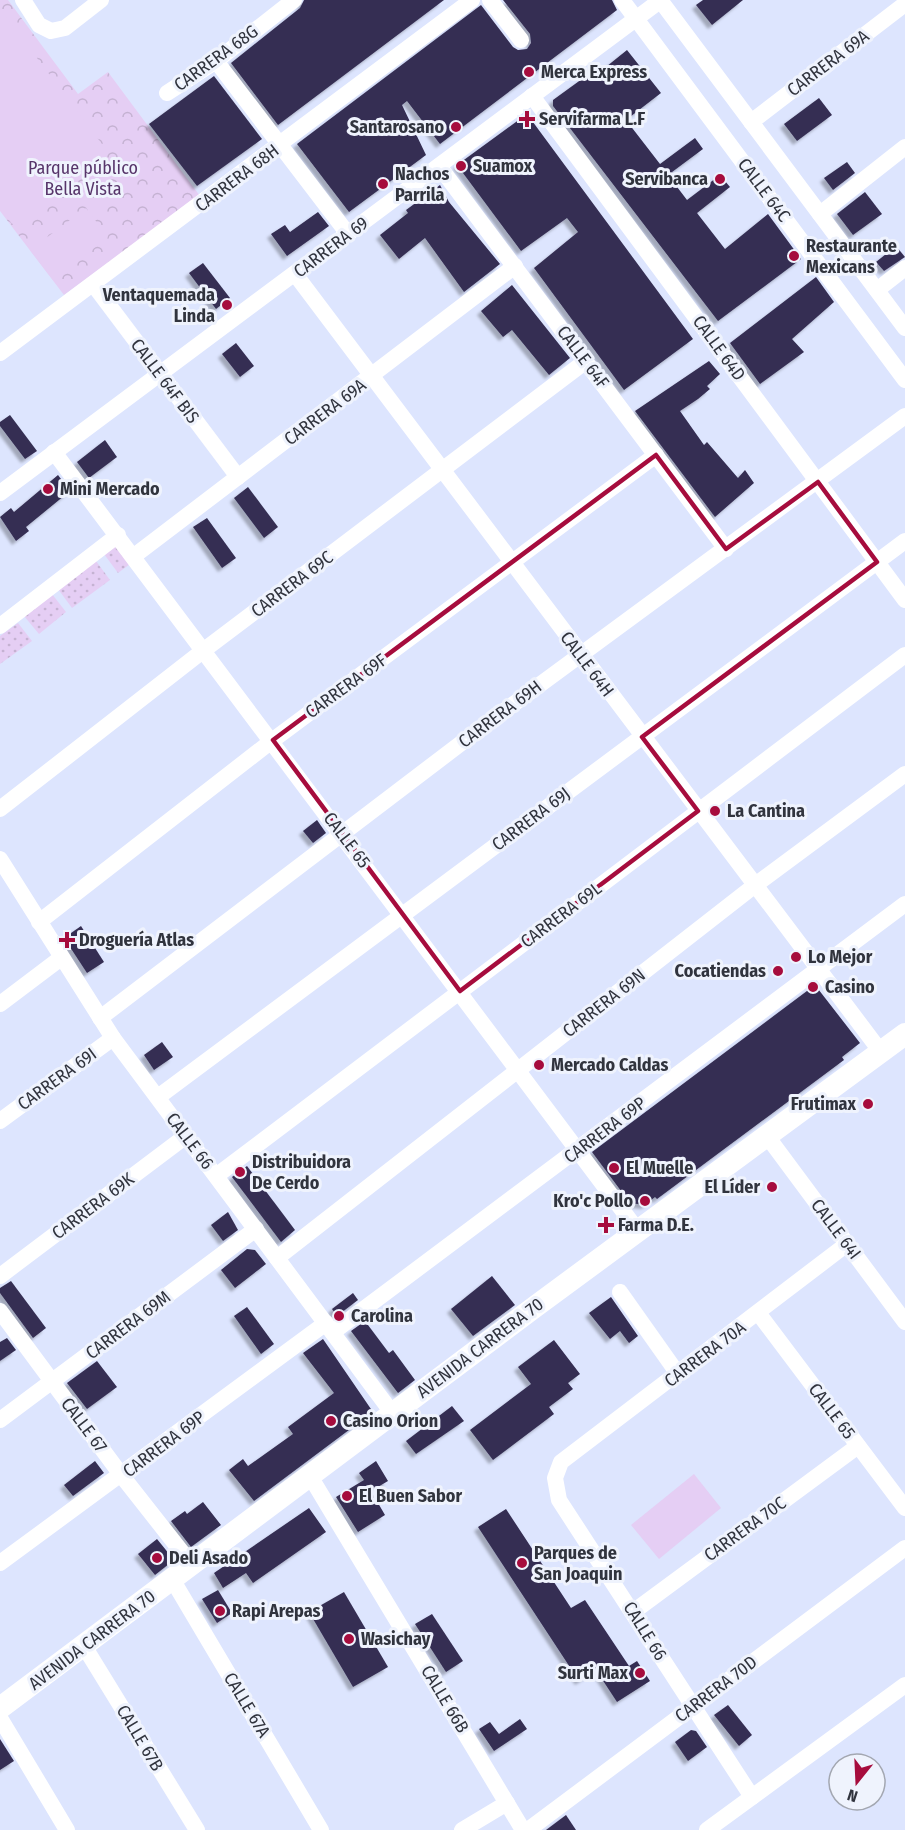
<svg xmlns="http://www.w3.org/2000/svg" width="905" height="1830" font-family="'Fira Sans Condensed',sans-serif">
<defs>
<pattern id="grass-dots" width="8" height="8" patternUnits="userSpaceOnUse" patternTransform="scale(1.5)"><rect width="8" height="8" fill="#e5cef4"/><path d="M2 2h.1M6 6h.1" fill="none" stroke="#c5b2d2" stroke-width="1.8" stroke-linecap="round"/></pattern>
<pattern id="park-crowns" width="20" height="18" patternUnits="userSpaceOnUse" patternTransform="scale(1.5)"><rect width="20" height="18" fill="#e5cef4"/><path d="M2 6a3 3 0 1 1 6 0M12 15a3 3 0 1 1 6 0" fill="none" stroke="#c5b2d2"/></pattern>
<filter id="shadow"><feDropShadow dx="-4" dy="4" stdDeviation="1.5" flood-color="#0004"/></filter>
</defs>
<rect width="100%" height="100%" fill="#dde5fe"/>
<g fill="url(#grass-dots)">
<polygon points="116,545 130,564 118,573 104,554"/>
<polygon points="96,561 110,580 72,608 58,589"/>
<polygon points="52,594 66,612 39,634 24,616"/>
<polygon points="18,623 32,641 0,664 0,636"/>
</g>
<polygon fill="url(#park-crowns)" points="0,0 8,0 78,94 108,72 200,196 64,295 0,211"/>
<g fill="#e5cef4">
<polygon points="0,9 108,152 12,224 0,208"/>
<polygon points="86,208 108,237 53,280 30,250"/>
<polygon points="694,1474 721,1508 659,1559 631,1525"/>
</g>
<g fill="#352e52" filter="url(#shadow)">
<polygon points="304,0 444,0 278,125 231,63 300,8"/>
<polygon points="503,0 612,0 617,10 440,144 407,101 402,105 426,155 349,212 297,144 481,5 513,47 518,50 527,49 531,43 530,34"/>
<polygon points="703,0 743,0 712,25 696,5"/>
<polygon points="627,50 661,93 626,120 660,164 695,138 703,149 668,175 687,200 720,175 730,187 697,213 725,249 768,214 801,259 718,321 553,106 553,100 593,71 596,75"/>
<polygon points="214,76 262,139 197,186 149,124"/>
<polygon points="819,98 832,115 797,141 784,124"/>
<polygon points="527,114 693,339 624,390 534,268 578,232 567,218 521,251 457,165"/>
<polygon points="847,162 855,173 833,190 824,178"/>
<polygon points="440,185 449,202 500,264 464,292 425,238 399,259 380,235 408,213 406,210"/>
<polygon points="865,192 882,214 853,235 837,214"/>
<polygon points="318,212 329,226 287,256 271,234 285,225 290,232"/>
<polygon points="896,246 905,257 884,271 876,262"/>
<polygon points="203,263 230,298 216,309 189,273"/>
<polygon points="816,277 834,302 792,339 804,352 760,384 730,343"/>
<polygon points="512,285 570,358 549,375 512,330 503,337 481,311"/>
<polygon points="236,343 254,366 240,377 222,354"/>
<polygon points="709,361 720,374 707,386 710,389 698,399 680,411 704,445 707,442 738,478 745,470 754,483 715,517 635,411"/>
<polygon points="10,415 37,451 25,459 0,426 0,422"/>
<polygon points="105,440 117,457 89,478 77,462"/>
<polygon points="58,475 70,491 26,527 29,531 16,541 0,517 11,508 14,512"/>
<polygon points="248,487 278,527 264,538 234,498"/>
<polygon points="207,518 236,558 222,568 193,527"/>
<polygon points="317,820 326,833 313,843 303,831"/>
<polygon points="81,926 104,962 87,973 64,938"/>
<polygon points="815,985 860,1043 842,1057 844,1060 657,1199 655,1197 645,1205 630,1203 592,1152"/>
<polygon points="162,1042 173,1057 154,1070 144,1055"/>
<polygon points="247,1166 295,1230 281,1242 232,1177"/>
<polygon points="228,1212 238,1230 223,1241 211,1225"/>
<polygon points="247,1249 255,1250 266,1264 235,1288 221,1270"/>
<polygon points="492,1276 515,1305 473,1336 451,1309"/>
<polygon points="11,1281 46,1328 33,1338 0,1293 0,1288"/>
<polygon points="353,1293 358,1300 337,1316 332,1309"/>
<polygon points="611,1297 638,1336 629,1343 620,1331 610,1339 589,1313"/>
<polygon points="247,1307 274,1344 261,1354 234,1316"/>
<polygon points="365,1321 389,1353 393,1350 415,1380 398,1393 351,1331"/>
<polygon points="7,1338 16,1350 0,1361 0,1342"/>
<polygon points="323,1339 373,1412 254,1501 229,1470 243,1459 248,1466 293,1434 288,1427 334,1393 303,1353"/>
<polygon points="554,1340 580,1374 568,1383 573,1389 549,1407 554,1414 493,1460 470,1430 531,1384 518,1367"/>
<polygon points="97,1361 117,1387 87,1409 67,1383"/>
<polygon points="452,1406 464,1421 416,1454 406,1441"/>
<polygon points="95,1461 104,1473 73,1496 64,1485"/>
<polygon points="376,1461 388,1481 371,1491 385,1515 358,1532 336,1497 364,1480 359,1473"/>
<polygon points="203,1502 221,1525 191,1547 171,1521 185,1511 187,1514"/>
<polygon points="309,1508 326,1532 253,1583 246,1573 223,1588 214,1573"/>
<polygon points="506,1509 571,1608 585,1600 629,1666 637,1661 650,1681 617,1702 596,1670 579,1681 478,1527"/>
<polygon points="157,1539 174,1560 155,1575 138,1554"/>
<polygon points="218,1590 232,1613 217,1623 202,1599"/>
<polygon points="344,1592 388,1667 353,1687 309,1612"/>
<polygon points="432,1614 463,1661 446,1672 415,1624"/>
<polygon points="728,1705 752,1735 739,1746 714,1715"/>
<polygon points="520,1719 527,1729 494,1751 479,1729 490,1722 499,1734"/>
<polygon points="691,1730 696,1731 707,1747 688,1761 675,1742"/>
<polygon points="0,1739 14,1761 0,1770"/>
<polygon points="566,1815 576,1830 546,1830"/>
</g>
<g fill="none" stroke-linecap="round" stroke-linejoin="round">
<g stroke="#fff" stroke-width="16">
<polyline points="23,0 39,25 51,31 65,28 101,0"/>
<polyline points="490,0 521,40"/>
<polyline points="622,0 905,380"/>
<polyline points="660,0 905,328"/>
<polyline points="216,61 348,234"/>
<polyline points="167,93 216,61 294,0"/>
<polyline points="532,96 905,600"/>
<polyline points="751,122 905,4"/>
<polyline points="439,166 726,549"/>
<polyline points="820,214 905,147"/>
<polyline points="295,274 881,1052"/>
<polyline points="93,284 238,477"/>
<polyline points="877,290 905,268"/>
<polyline points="0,353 472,0"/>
<polyline points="54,452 638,1231"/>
<polyline points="0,493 661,0"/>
<polyline points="134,556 515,266"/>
<polyline points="0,626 118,535"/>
<polyline points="0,809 204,650 586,361"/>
<polyline points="0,859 113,1038 393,1414"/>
<polyline points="39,922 273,740 656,455"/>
<polyline points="0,1004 61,958"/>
<polyline points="100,1018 485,725 905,416"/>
<polyline points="158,1097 905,541"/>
<polyline points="0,1121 113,1038"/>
<polyline points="767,1136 905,1322"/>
<polyline points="216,1176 905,655"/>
<polyline points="277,1258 754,886 905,774"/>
<polyline points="0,1276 186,1136"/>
<polyline points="620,1292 678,1374"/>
<polyline points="0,1311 122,1476 192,1565"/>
<polyline points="759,1314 905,1508"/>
<polyline points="333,1332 905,904"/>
<polyline points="0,1420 256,1229"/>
<polyline points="310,1476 523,1830"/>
<polyline points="0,1563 326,1323"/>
<polyline points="172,1579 321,1830"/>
<polyline points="633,1612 858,1446"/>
<polyline points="84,1646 197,1830"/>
<polyline points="0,1718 67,1830"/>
<polyline points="752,1797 559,1500 555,1478 561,1462 847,1244"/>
<polyline points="462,1830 507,1803"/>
<polyline points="528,1830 905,1548"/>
<polyline points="707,1830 905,1685"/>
</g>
<polyline stroke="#fff" stroke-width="22" points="0,1708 536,1306 905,1034"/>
</g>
<path fill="none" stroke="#a60c3d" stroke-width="4.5" stroke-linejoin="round" d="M 656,455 L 726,549 L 818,482 L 877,562 L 642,737 L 698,811 L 460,991 L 273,740 Z"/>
<g fill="#a60c3d" stroke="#eff3fd" stroke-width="2">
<circle cx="529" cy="72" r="6"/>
<path d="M524 110h6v6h6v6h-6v6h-6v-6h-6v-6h6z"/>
<circle cx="456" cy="127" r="6"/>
<circle cx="461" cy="166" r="6"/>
<circle cx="720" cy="179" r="6"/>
<circle cx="383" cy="184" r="6"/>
<circle cx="794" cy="256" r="6"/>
<circle cx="227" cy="305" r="6"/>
<circle cx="48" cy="489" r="6"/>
<circle cx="715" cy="811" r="6"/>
<path d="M64 931h6v6h6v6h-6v6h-6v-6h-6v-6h6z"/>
<circle cx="796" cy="957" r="6"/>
<circle cx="778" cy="971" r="6"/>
<circle cx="813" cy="987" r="6"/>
<circle cx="539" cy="1065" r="6"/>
<circle cx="868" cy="1104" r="6"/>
<circle cx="614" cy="1168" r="6"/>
<circle cx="240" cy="1172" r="6"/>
<circle cx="772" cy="1187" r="6"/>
<circle cx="645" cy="1201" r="6"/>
<path d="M603 1216h6v6h6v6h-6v6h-6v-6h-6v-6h6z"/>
<circle cx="339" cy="1316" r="6"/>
<circle cx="331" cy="1421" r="6"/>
<circle cx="347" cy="1496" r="6"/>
<circle cx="157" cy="1558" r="6"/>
<circle cx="522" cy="1563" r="6"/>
<circle cx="220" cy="1611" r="6"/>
<circle cx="349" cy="1639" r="6"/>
<circle cx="640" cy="1673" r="6"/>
</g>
<g text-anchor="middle" stroke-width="6" stroke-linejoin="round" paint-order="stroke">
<g font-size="18" fill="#31343e" stroke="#eff3fd">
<text transform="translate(216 58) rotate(-36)" y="6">CARRERA 68G</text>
<text transform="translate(828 63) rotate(-37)" y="6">CARRERA 69A</text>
<text transform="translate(237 178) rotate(-37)" y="6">CARRERA 68H</text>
<text transform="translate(764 190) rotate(53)" y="6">CALLE 64C</text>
<text transform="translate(331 247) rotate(-37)" y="6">CARRERA 69</text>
<text transform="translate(719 348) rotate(54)" y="6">CALLE 64D</text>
<text transform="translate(583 357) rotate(53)" y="6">CALLE 64F</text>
<text transform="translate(165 381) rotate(53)" y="6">CALLE 64F BIS</text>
<text transform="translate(325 412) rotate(-37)" y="6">CARRERA 69A</text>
<text transform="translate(292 584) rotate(-37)" y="6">CARRERA 69C</text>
<text transform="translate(587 664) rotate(53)" y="6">CALLE 64H</text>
<text transform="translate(346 686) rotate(-36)" y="6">CARRERA 69F</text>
<text transform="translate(500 714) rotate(-37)" y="6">CARRERA 69H</text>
<text transform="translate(531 819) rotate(-37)" y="6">CARRERA 69J</text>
<text transform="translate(347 840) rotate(53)" y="6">CALLE 65</text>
<text transform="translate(561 915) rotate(-37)" y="6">CARRERA 69L</text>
<text transform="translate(604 1003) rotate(-38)" y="6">CARRERA 69N</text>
<text transform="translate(57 1079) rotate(-36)" y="6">CARRERA 69I</text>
<text transform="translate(605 1130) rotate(-37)" y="6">CARRERA 69P</text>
<text transform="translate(190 1141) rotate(53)" y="6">CALLE 66</text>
<text transform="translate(93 1206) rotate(-37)" y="6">CARRERA 69K</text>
<text transform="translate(836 1229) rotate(53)" y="6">CALLE 64I</text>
<text transform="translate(128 1325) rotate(-37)" y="6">CARRERA 69M</text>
<text transform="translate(480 1348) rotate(-37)" y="6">AVENIDA CARRERA 70</text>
<text transform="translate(705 1354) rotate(-37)" y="6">CARRERA 70A</text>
<text transform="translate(832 1411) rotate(53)" y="6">CALLE 65</text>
<text transform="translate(84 1425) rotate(53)" y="6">CALLE 67</text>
<text transform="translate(164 1444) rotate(-37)" y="6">CARRERA 69P</text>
<text transform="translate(745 1529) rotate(-36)" y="6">CARRERA 70C</text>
<text transform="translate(645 1631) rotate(58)" y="6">CALLE 66</text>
<text transform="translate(92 1640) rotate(-37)" y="6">AVENIDA CARRERA 70</text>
<text transform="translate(716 1689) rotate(-37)" y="6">CARRERA 70D</text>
<text transform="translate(445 1699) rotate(59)" y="6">CALLE 66B</text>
<text transform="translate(247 1705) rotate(59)" y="6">CALLE 67A</text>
<text transform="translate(140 1738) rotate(59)" y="6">CALLE 67B</text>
</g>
<g font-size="18" font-weight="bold" fill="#31343e" stroke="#eff3fd" text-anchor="start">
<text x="541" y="78">Merca Express</text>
<text x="539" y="125">Servifarma L.F</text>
<text x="444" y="133" text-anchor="end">Santarosano</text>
<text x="473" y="172">Suamox</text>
<text x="395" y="180">Nachos<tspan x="395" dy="21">Parrila</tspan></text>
<text x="708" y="185" text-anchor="end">Servibanca</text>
<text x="806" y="252">Restaurante<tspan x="806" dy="21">Mexicans</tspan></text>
<text x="215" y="301" text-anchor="end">Ventaquemada<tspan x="215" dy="21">Linda</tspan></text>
<text x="60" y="495">Mini Mercado</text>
<text x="727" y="817">La Cantina</text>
<text x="79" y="946">Droguería Atlas</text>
<text x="808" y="963">Lo Mejor</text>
<text x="766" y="977" text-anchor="end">Cocatiendas</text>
<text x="825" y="993">Casino</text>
<text x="551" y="1071">Mercado Caldas</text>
<text x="856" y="1110" text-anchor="end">Frutimax</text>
<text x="252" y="1168">Distribuidora<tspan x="252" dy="21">De Cerdo</tspan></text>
<text x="626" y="1174">El Muelle</text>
<text x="760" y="1193" text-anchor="end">El Líder</text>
<text x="633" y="1207" text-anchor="end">Kro'c Pollo</text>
<text x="618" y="1231">Farma D.E.</text>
<text x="351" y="1322">Carolina</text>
<text x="343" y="1427">Casino Orion</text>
<text x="359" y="1502">El Buen Sabor</text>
<text x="534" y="1559">Parques de<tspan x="534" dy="21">San Joaquin</tspan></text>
<text x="169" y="1564">Deli Asado</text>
<text x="232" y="1617">Rapi Arepas</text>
<text x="361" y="1645">Wasichay</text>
<text x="628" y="1679" text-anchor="end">Surti Max</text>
</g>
<g font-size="18" fill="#57356a" stroke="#eff3fd">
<text x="83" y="174">Parque público<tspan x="83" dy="21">Bella Vista</tspan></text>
</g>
</g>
<g transform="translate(857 1782) rotate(198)"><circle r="28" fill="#eff3fd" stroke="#a3a7b1" stroke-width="1.5"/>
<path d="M0-4.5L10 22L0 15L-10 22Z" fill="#a60c3d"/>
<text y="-9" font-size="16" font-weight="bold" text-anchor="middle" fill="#31343e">N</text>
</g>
</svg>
